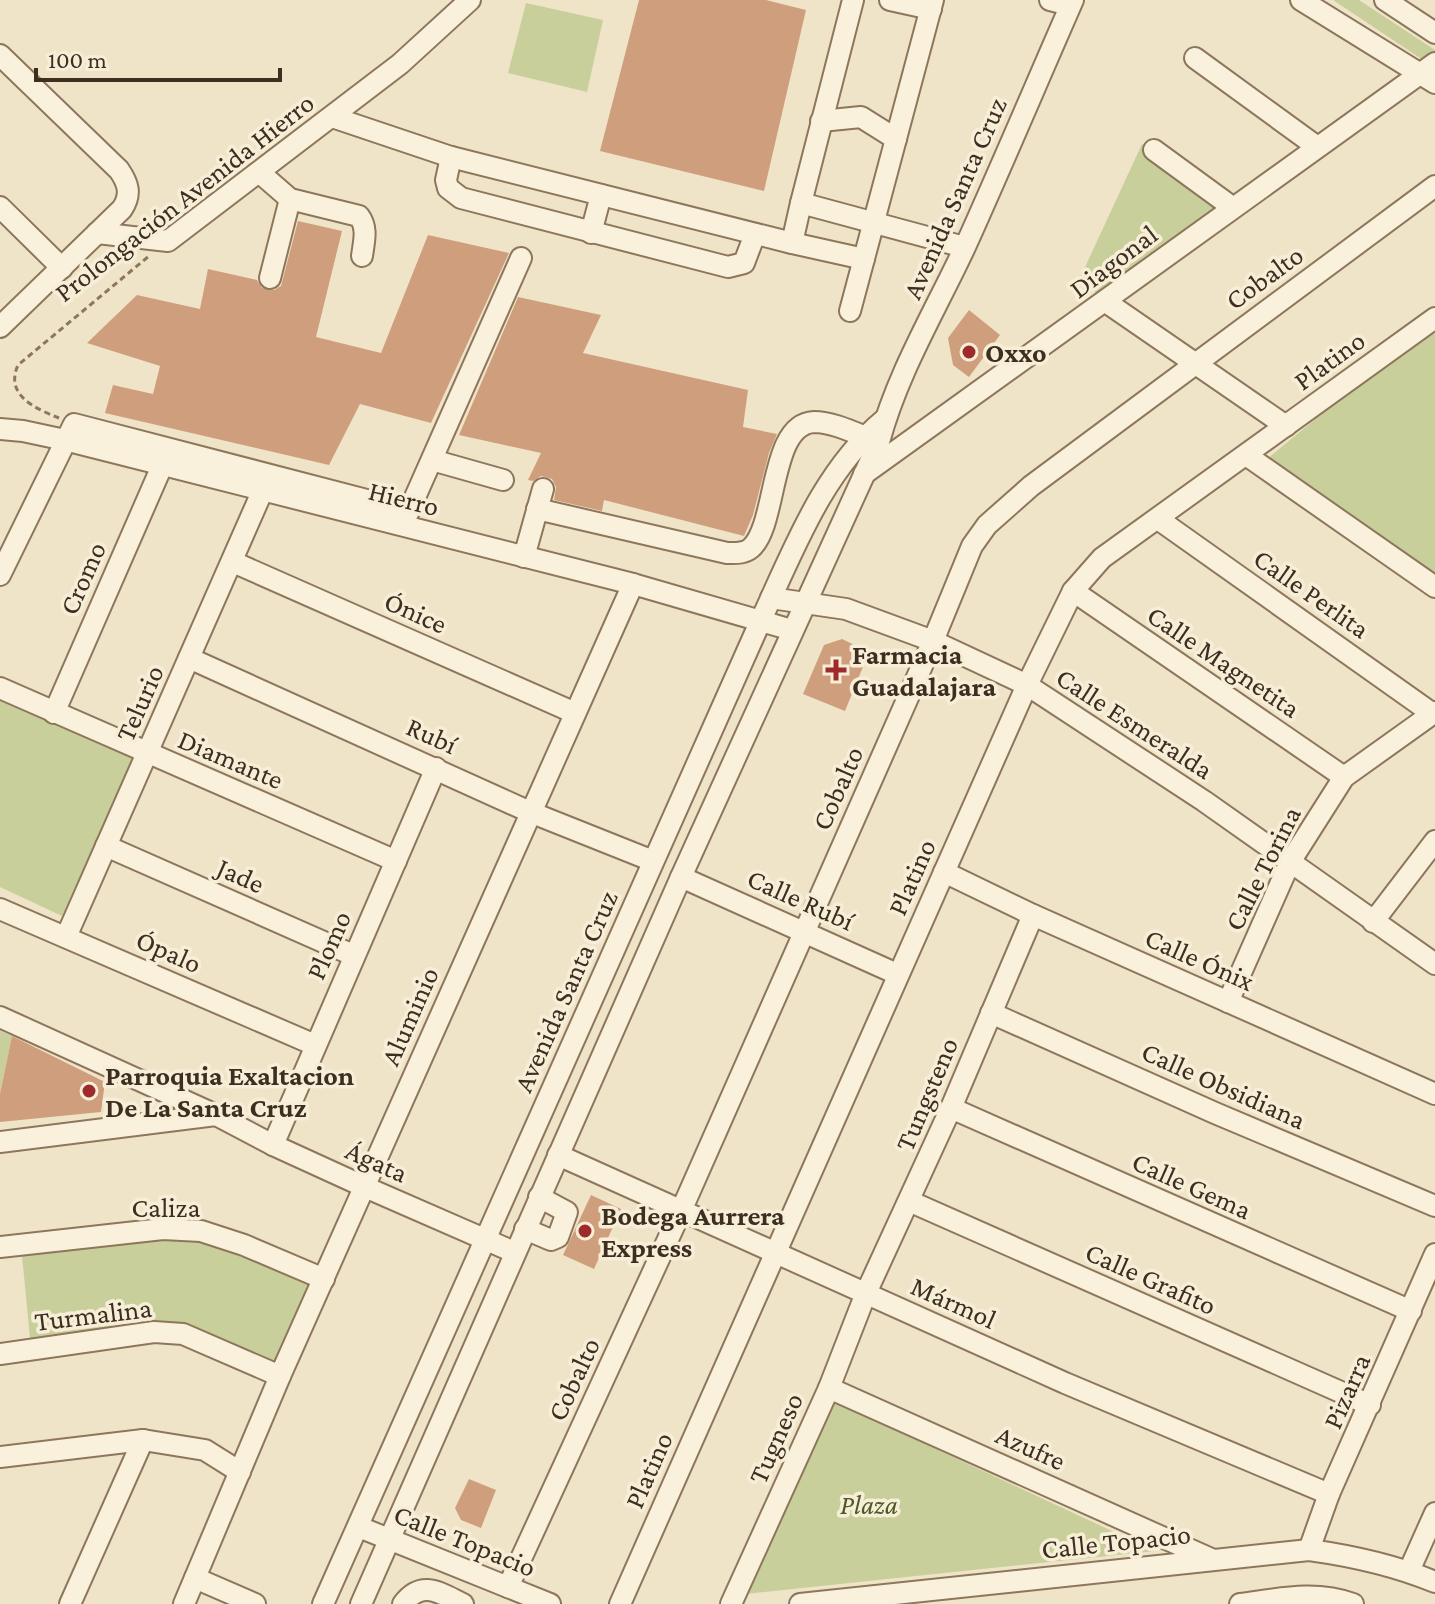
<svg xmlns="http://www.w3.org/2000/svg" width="1435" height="1604" font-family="'Crimson Pro',serif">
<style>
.green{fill:#c9cf9b}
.building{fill:#cf9f7d}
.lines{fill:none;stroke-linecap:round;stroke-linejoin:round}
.minor-casing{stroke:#8d765c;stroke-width:24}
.path{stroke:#8d765c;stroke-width:3;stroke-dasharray:6 4;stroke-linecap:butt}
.minor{stroke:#faf1dc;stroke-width:20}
.poi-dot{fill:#9e2a2b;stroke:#f7eed8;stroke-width:3}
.labels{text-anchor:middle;stroke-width:7;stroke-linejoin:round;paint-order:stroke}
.street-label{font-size:28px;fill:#3d2e20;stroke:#f7eed8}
.poi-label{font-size:28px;font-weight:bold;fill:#3d2e20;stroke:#f7eed8;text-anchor:start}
.park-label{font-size:28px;font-style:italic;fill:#4d5a26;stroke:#f7eed8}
</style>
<rect width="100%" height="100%" fill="#f0e4c8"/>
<g class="green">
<polygon points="1333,0 1359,0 1435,50 1435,68"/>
<polygon points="526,3 603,20 587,92 508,73"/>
<polygon points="1142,144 1232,207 1106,302 1080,278"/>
<polygon points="1427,327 1435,334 1435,575 1267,459"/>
<polygon points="0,697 135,755 62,916 0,887"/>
<polygon points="0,1031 12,1036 0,1094"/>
<polygon points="163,1229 324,1279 280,1376 183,1334 31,1349 21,1245"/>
<polygon points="831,1400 1155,1551 745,1594"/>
</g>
<g class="building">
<polygon points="639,0 766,0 806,10 764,191 600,151"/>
<polygon points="298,221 342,231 316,337 381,353 428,235 509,253 431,423 360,404 329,465 105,413 113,385 153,394 160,366 87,343 137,295 200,309 208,269 257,280 262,288 274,290 281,286"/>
<polygon points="518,297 601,315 583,353 748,390 743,427 777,434 769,453 753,515 744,536 604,500 602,511 554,500 556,487 552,479 541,476 533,481 528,480 541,453 459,435"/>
<polygon points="969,310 1000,335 969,377 953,365 948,338"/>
<polygon points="842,639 869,652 845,711 803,694 824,645"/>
<polygon points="12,1036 105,1082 101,1112 0,1122 0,1094"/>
<polygon points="591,1195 621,1209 594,1269 563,1255"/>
<polygon points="469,1479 496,1490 481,1528 461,1520 455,1508"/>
</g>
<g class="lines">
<defs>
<g id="minor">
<polyline points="890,0 931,9"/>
<polyline points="1050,0 1070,5"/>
<polyline points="1301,0 1435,83"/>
<polyline points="1385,0 1435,33"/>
<path d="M0 55 119 170C128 183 132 194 122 209L0 327"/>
<polyline points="1195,58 1316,146"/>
<polyline points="332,117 451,157 792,243"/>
<polyline points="821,121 861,117 896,139"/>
<polyline points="1154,150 1232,207"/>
<polyline points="451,157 446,180 448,188 461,198 728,267 744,263 755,234"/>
<path d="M259 172 290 199 359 216C368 228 364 241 362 256"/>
<polyline points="801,203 853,0"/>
<polyline points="0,207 62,268"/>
<polyline points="97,233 168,241 400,64 470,0"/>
<polyline points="591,233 601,195"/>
<polyline points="864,259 792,243 801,203 964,247"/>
<polyline points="270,278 290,199"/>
<polyline points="1106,302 1286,426"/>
<polyline points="850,311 933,0"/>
<polyline points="0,429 23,431 65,440 633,584 792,630"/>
<polyline points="1246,455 1435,587"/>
<polyline points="432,460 503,480"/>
<polyline points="864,474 1435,63"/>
<path d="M537 509 727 553C735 553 744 554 751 548 778 524 769 424 814 422 833 422 855 433 873 440"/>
<polyline points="1158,519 1433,714"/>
<polyline points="404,522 521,258"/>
<polyline points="524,557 543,489"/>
<polyline points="233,562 575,713"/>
<polyline points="0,575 74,424 409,511"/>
<polyline points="1073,591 1344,777"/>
<polyline points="771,598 846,609 933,641 1027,685 1204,801 1435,964"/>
<polyline points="189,658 530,812 653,861"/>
<polyline points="0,688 396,861"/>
<polyline points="54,713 162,466"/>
<polyline points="106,846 353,955"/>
<polyline points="944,872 1033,915 1435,1094"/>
<polyline points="681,877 897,974"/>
<polyline points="0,909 315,1045"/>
<polyline points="1373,922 1435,841"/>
<polyline points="66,937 262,492"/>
<polyline points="1228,1002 1290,862 1344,777 1435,712"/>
<polyline points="991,1013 1215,1113 1435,1206"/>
<polyline points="0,1017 216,1115 273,1145 365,1187 514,1252"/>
<polyline points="951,1108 1411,1311"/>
<polyline points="0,1142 216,1115"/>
<polyline points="273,1145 436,768"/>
<polyline points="558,1155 1065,1383 1329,1494"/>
<polyline points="909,1201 1370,1405"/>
<polyline points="525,1229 551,1240 558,1237 567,1212 539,1197"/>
<polyline points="0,1247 163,1229 201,1231 244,1245 324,1279"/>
<polyline points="0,1354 154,1332 183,1334 280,1376"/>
<polyline points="829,1388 1211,1559"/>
<polyline points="0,1457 143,1440 205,1450 240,1472"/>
<polyline points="359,1527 550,1604"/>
<polyline points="1309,1550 1329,1494 1435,1254"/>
<polyline points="1409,1571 1435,1513"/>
<polyline points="195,1578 255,1604"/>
<polyline points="508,1587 681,1211 933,641 972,546 987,525 1031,486 1435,186"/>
<polyline points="70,1604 143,1440"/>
<polyline points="184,1604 280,1376 633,584"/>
<path d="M323 1604 761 620C794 549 823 470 885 419"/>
<path d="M361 1604 681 877 879 442C897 374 935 311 965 247 1002 165 1037 82 1073 0"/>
<path d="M403 1604C422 1579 440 1593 463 1604"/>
<polyline points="620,1604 1027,685 1073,591 1102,558 1435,318"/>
<polyline points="731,1604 829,1388 866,1293 951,1108 1033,915"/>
<path d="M800 1604 1309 1550C1353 1556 1394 1565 1435 1582"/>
<path d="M1240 1604C1278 1599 1315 1590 1353 1604"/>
</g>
</defs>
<use href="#minor" class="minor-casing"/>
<path class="path" d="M59 418C37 409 4 396 18 365L149 256"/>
<use href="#minor" class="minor"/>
</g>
<g class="poi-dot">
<circle cx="969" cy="352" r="8"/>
<path d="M832 658h8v8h8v8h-8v8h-8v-8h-8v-8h8z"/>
<circle cx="89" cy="1091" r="8"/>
<circle cx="585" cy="1231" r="8"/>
</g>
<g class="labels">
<g class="street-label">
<text transform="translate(184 197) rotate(-38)" y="10">Prolongación Avenida Hierro</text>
<text transform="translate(954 198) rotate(-66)" y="10">Avenida Santa Cruz</text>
<text transform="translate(1113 261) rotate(-37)" y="10">Diagonal</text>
<text transform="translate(1264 277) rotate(-36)" y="10">Cobalto</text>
<text transform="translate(1329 360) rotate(-36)" y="10">Platino</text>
<text transform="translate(404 498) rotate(14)" y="10">Hierro</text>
<text transform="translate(82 578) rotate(-66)" y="10">Cromo</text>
<text transform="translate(1312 593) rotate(35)" y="10">Calle Perlita</text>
<text transform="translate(416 612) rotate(24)" y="10">Ónice</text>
<text transform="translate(1224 661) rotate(34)" y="10">Calle Magnetita</text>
<text transform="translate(139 703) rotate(-66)" y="10">Telurio</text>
<text transform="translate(1135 723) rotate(33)" y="10">Calle Esmeralda</text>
<text transform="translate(432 735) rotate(24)" y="10">Rubí</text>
<text transform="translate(231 759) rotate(23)" y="10">Diamante</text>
<text transform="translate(837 788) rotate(-66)" y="10">Cobalto</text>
<text transform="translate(1262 868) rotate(-63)" y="10">Calle Torina</text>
<text transform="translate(241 875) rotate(24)" y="10">Jade</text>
<text transform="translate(911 877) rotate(-66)" y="10">Platino</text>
<text transform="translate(801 899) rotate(24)" y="10">Calle Rubí</text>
<text transform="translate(328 945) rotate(-66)" y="10">Plomo</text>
<text transform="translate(169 951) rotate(24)" y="10">Ópalo</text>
<text transform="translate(1200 959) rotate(24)" y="10">Calle Ónix</text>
<text transform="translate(565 991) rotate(-66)" y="10">Avenida Santa Cruz</text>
<text transform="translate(409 1016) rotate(-66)" y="10">Aluminio</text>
<text transform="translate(1224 1085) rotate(24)" y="10">Calle Obsidiana</text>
<text transform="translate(926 1094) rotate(-67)" y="10">Tungsteno</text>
<text transform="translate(377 1161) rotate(24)" y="10">Ágata</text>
<text transform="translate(1192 1185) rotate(24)" y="10">Calle Gema</text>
<text x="166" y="1217">Caliza</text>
<text transform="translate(1151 1278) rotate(24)" y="10">Calle Grafito</text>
<text transform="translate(954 1302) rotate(24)" y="10">Mármol</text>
<text transform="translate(93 1314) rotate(-7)" y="10">Turmalina</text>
<text transform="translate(573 1379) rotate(-65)" y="10">Cobalto</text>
<text transform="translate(1346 1391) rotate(-66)" y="10">Pizarra</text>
<text transform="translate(775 1438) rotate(-66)" y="10">Tugneso</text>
<text transform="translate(1031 1447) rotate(24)" y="10">Azufre</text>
<text transform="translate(648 1470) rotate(-66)" y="10">Platino</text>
<text transform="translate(465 1540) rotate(22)" y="10">Calle Topacio</text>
<text transform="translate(1116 1541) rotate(-6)" y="10">Calle Topacio</text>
</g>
<g class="poi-label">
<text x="985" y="362">Oxxo</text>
<text x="852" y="664">Farmacia<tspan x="852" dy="32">Guadalajara</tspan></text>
<text x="105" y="1085">Parroquia Exaltacion<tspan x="105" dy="32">De La Santa Cruz</tspan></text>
<text x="601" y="1225">Bodega Aurrera<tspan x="601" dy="32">Express</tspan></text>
</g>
<g class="park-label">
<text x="869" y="1514">Plaza</text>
</g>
</g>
<path d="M36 68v12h244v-12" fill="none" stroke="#3d2e20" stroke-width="4"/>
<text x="48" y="68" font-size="24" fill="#3d2e20" stroke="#f7eed8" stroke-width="6" paint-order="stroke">100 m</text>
</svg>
